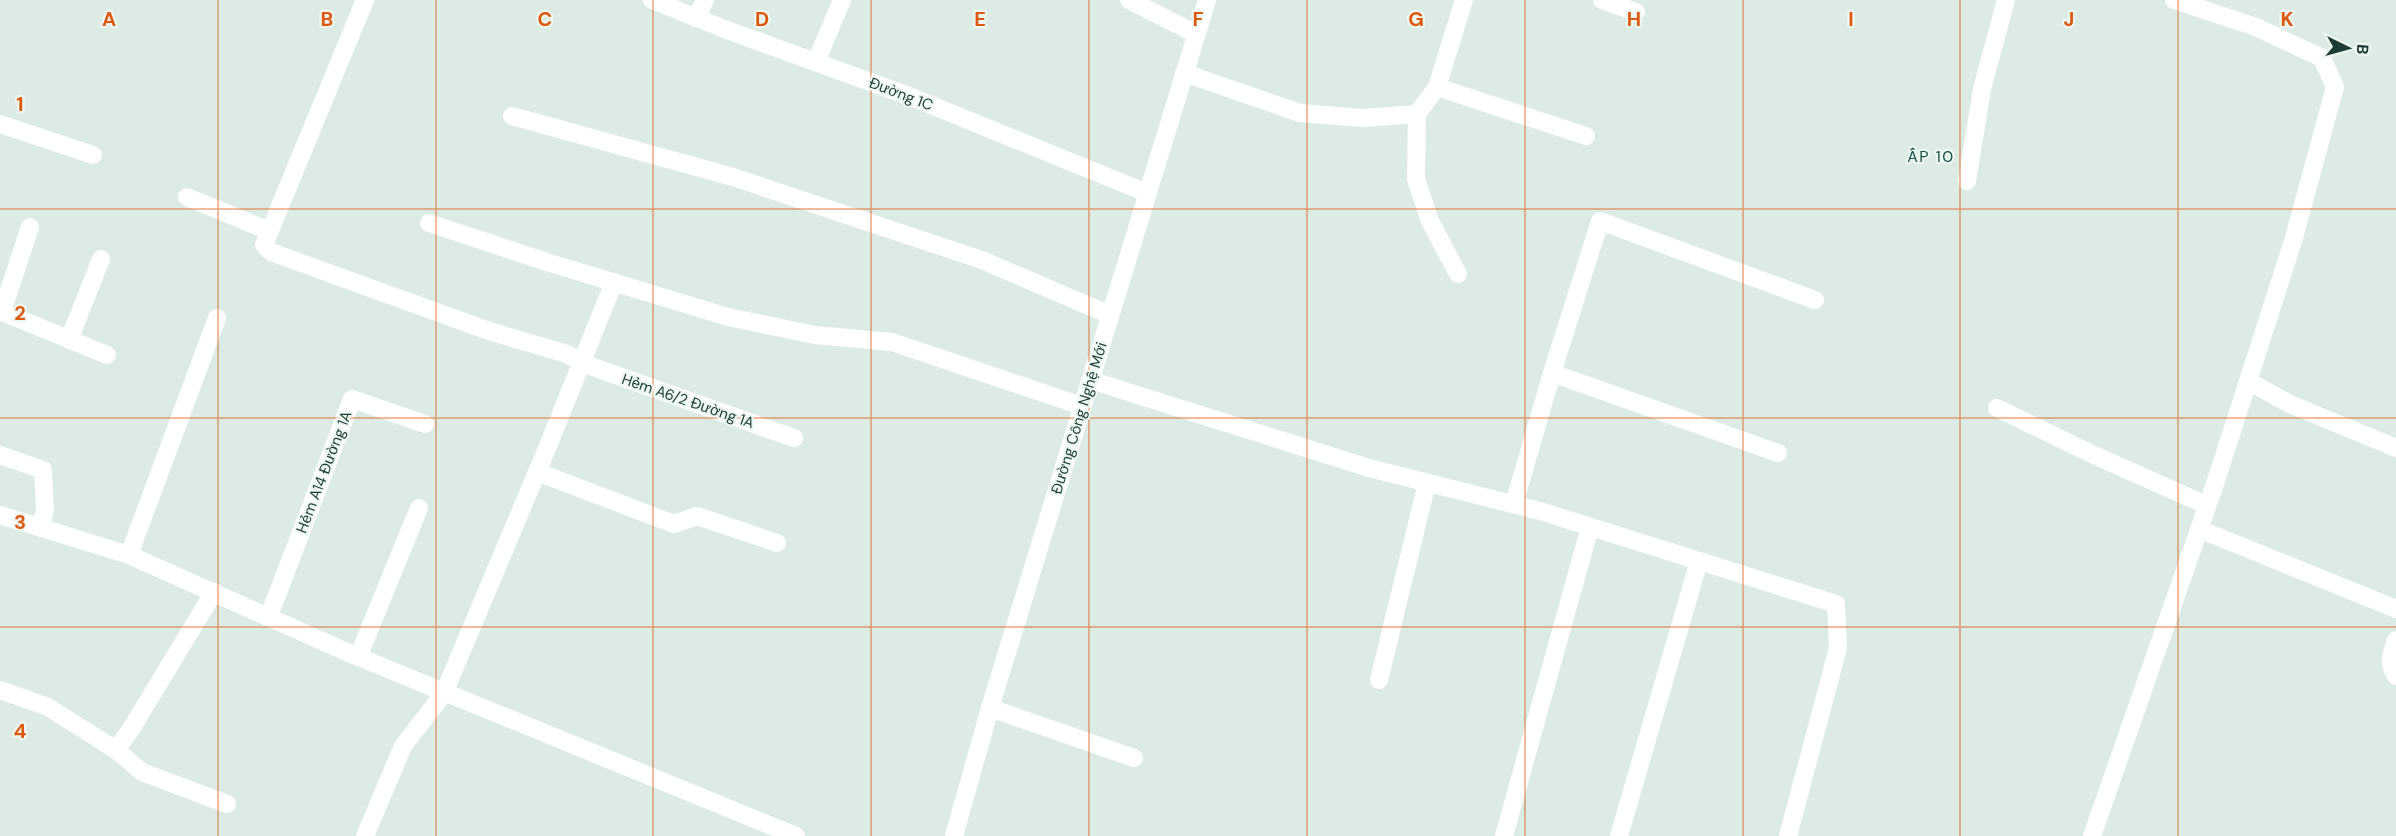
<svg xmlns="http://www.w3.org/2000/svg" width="2396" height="836" font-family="'DM Sans',sans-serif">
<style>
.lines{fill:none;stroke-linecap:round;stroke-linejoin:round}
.minor{stroke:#fff;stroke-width:18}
.grid{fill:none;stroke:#de580e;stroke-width:1.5;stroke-opacity:0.55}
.labels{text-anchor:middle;stroke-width:4.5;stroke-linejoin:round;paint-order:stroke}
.street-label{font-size:15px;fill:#1d3b33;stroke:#edf7f2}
.neighbourhood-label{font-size:16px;letter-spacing:1.5px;fill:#174f41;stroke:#edf7f2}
.grid-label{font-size:20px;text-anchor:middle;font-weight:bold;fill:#de580e;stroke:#edf7f2;stroke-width:4.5;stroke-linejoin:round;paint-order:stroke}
</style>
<rect width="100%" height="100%" fill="#dcebe4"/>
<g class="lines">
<g class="minor">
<polyline points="365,0 264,245 271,252 489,331 567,354 582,363 794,438"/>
<polyline points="652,0 727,30 909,96 1147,193"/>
<polyline points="1129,0 1196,34"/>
<polyline points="1602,0 1636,12"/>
<polyline points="696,18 705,0"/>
<polyline points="816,62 842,0"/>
<polyline points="1184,73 1300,113 1363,118 1417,114 1437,87 1464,0"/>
<polyline points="1437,87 1586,136"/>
<polyline points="1417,114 1416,179 1430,221 1458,274"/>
<polyline points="512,116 733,177 982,260 1110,315"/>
<polyline points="0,124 93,155"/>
<polyline points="1967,181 1982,89 2006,0"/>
<polyline points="187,197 269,231"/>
<polyline points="429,223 550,263 728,317 815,335 892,342 1082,406"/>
<polyline points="0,311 107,355"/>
<polyline points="2,312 30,227"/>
<polyline points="69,340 101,259"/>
<polyline points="1552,373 1778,453"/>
<polyline points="1090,380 1369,468 1540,511 1836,604 1838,648 1788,836"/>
<polyline points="2248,381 2290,404 2396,448"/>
<polyline points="1997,408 2094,455 2206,505"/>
<polyline points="0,455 43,470 45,509 41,528"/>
<polyline points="537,472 674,524 697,516 777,543"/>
<polyline points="1514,504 1552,373 1600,221 1815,300"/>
<polyline points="0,515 129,555 349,653 796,836"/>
<polyline points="2199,529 2396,609"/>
<polyline points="129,555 217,318"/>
<polyline points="269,616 352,399 425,424"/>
<path d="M2396 640C2391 655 2387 662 2396 676"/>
<polyline points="358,657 419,508"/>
<polyline points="1379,680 1427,483"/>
<polyline points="0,690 48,707 116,750 131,729 214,592"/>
<polyline points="990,708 1134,758"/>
<polyline points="116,750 142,772 227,804"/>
<polyline points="365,836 403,746 444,693 548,446 614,282"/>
<polyline points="954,836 990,708 1207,0"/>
<polyline points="1504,836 1590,527"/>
<polyline points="1619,836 1699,561"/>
<polyline points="2092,836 2215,484 2294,238 2335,87 2322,58 2256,27 2174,0"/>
</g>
</g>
<path class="grid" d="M218 0V836M436 0V836M653 0V836M871 0V836M1089 0V836M1307 0V836M1525 0V836M1743 0V836M1960 0V836M2178 0V836M0 209H2396M0 418H2396M0 627H2396"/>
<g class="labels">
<g class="street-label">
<text transform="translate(901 94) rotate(21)" y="5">Đường 1C</text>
<text transform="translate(688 401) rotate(19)" y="5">Hẻm A6/2 Đường 1A</text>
<text transform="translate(1079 418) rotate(-73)" y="5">Đường Công Nghệ Mới</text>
<text transform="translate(324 472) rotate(-69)" y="5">Hẻm A14 Đường 1A</text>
</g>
<g class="neighbourhood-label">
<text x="1931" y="162">ẤP 10</text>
</g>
</g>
<g class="grid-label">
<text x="109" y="26">A</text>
<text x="327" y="26">B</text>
<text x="545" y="26">C</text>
<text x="762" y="26">D</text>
<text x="980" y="26">E</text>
<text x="1198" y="26">F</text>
<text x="1416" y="26">G</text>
<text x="1634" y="26">H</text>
<text x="1851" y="26">I</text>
<text x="2069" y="26">J</text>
<text x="2287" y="26">K</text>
<text x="20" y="111">1</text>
<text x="20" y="320">2</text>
<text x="20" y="529">3</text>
<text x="20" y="738">4</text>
</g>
<g transform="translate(2348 48) rotate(95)" stroke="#edf7f2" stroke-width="4.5" paint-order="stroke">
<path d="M0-4.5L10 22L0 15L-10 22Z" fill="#1d3b33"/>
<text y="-9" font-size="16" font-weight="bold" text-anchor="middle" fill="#1d3b33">B</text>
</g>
</svg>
